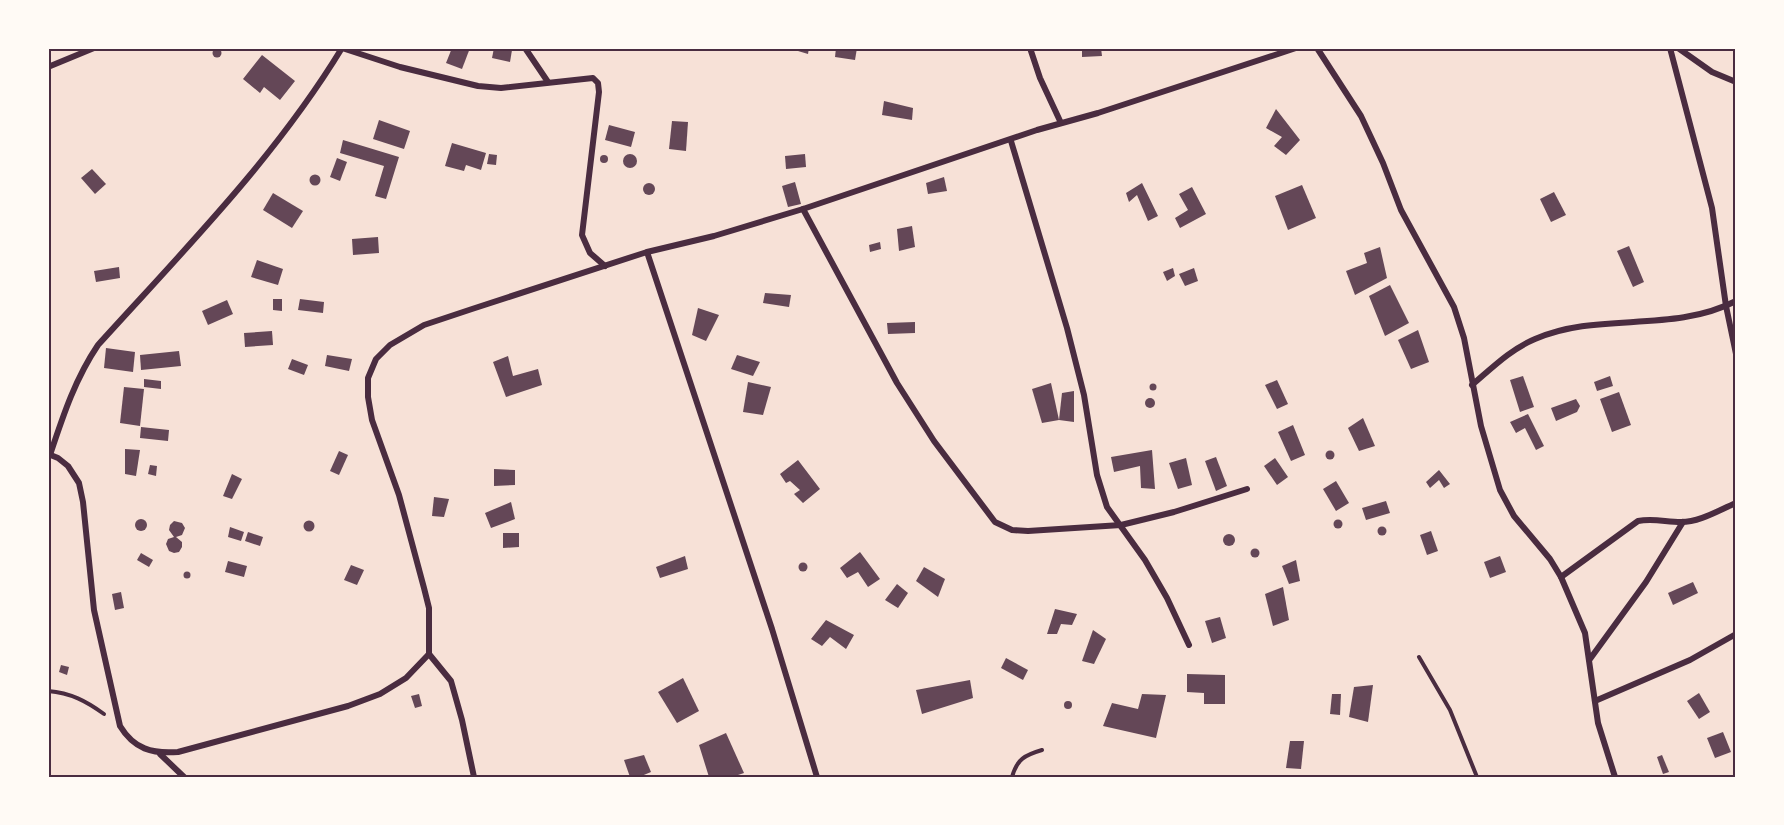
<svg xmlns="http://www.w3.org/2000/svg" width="1784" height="825" font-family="'Alegreya Sans',sans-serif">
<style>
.building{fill:#644757}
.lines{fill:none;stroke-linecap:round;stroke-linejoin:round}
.path{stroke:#4a2c40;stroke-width:4}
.minor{stroke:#4a2c40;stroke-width:6}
.neatline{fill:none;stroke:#4a2c40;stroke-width:2}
</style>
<rect width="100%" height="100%" fill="#f7e1d7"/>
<g class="building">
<polygon points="452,48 470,48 462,69 446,63"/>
<polygon points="494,48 512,50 510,62 492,58"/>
<polygon points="788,48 809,48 808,54"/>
<polygon points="836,48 857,48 855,60 835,57"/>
<polygon points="1082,48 1101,48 1102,56 1082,57"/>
<circle cx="217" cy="53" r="4.5"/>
<polygon points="262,55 295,81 280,100 264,87 260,93 243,79"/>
<polygon points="884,101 913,108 912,120 882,115"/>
<polygon points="1276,109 1300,140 1286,155 1274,146 1282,137 1266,128"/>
<polygon points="379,120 410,131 404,149 373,139"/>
<polygon points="672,121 688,122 686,151 669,149"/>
<polygon points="609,125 635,132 631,147 605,140"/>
<polygon points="343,140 399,157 386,199 375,196 384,166 340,153"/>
<polygon points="452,143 486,153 481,170 466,165 464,171 445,166"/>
<polygon points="489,154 497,155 496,165 487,164"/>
<polygon points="805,154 806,167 786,169 785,156"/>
<circle cx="630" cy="161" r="7"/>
<circle cx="604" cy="159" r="4"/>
<polygon points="337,158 347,162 340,181 330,177"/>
<polygon points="92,169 106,184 95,194 81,178"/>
<circle cx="315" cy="180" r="5.5"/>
<polygon points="944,177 947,191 928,194 926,183"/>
<polygon points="795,182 801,204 788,207 782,186"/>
<polygon points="1142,183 1158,216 1148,221 1137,195 1129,202 1126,193"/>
<circle cx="649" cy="189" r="6"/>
<polygon points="1302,185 1316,218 1288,230 1275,196"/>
<polygon points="1192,187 1206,214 1180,228 1175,218 1188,210 1179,194"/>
<polygon points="1554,192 1566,215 1551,222 1540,199"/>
<polygon points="273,193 303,211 292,228 263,210"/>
<polygon points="912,226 915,247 899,251 897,229"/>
<polygon points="378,237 379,253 353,255 352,239"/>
<polygon points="880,242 881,249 870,252 869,245"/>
<polygon points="1629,246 1644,282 1633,287 1617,251"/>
<polygon points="1380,247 1387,278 1355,295 1346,271 1367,263 1364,253"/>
<polygon points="257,260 283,269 278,285 251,277"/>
<polygon points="119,267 120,278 96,282 94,271"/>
<polygon points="1173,268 1175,276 1167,281 1163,272"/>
<polygon points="1194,268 1198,281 1185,286 1179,274"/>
<polygon points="1390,285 1409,323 1385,336 1369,296"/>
<polygon points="765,293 791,295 789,307 763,303"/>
<polygon points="273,299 282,299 282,311 273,310"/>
<polygon points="300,299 324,302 323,313 298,310"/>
<polygon points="227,300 233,314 208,325 202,311"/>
<polygon points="698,308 719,315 706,341 692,335"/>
<polygon points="915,322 915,333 888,334 887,323"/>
<polygon points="1418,330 1429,362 1411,369 1398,340"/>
<polygon points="272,331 273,345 245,347 244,333"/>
<polygon points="106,348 135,352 133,372 104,368"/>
<polygon points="179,351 181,366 141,370 140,355"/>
<polygon points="327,355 352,359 349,371 325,366"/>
<polygon points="737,355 760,362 753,376 731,369"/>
<polygon points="508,356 513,376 538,369 542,385 506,397 493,362"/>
<polygon points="292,359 308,365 304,375 288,369"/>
<polygon points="1523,376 1534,407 1520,412 1510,380"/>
<polygon points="1610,376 1613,386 1597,391 1594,382"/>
<polygon points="144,379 161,381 161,389 144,387"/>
<polygon points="1277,380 1288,404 1277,409 1265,385"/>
<polygon points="748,382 771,387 763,415 743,412"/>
<polygon points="1051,383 1059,420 1042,423 1032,389"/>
<circle cx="1153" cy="387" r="3.5"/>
<polygon points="124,387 144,389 140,426 120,423"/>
<polygon points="1074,391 1074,422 1059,420 1062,393"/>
<polygon points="1619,392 1631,425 1612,432 1600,399"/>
<circle cx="1150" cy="403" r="5"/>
<polygon points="1576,399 1580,406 1577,412 1556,421 1551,408"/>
<polygon points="1528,414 1544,446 1536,450 1525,428 1516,433 1510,422"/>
<polygon points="1363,418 1375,446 1359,451 1348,428"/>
<polygon points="1293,425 1305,455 1291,461 1278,432"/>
<polygon points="141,427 169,430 168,441 140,438"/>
<polygon points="125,449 140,450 136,476 125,474"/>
<polygon points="1152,450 1155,489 1141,488 1140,466 1114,472 1111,457"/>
<circle cx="1330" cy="455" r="4.5"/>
<polygon points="339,451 348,455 339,475 330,471"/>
<polygon points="1216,457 1227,486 1216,491 1205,461"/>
<polygon points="1186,458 1192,485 1178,489 1169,463"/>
<polygon points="1275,458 1288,477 1277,485 1264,466"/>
<polygon points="798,460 820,489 803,503 794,494 800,490 790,481 786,483 780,474"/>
<polygon points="150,465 157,466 156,476 148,474"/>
<polygon points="494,469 515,470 515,485 494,486"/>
<polygon points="1439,470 1450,484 1444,488 1439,480 1430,488 1426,482"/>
<polygon points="232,474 242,479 232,499 223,496"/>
<polygon points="1336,481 1349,503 1336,511 1323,489"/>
<polygon points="434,497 449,499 444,517 432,516"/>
<polygon points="1386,501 1390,513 1366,520 1362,508"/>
<polygon points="511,502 515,519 491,528 485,513"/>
<circle cx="141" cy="525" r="6"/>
<circle cx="1338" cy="524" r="4.5"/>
<circle cx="309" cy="526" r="5.5"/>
<polygon points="174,521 182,523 185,528 182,535 176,537 182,542 182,547 179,552 174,553 169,551 166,544 168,539 174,537 169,530 170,525"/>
<circle cx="1382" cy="531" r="4.5"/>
<polygon points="230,527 244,532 241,541 228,537"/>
<polygon points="1431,531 1438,551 1427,555 1420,535"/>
<polygon points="248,532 263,537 260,546 245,541"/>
<polygon points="503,533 519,533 519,547 503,548"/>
<circle cx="1229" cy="540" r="6"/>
<circle cx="1255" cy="553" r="4.5"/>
<polygon points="860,552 880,579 868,587 858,572 847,578 840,568"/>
<polygon points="141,553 153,560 149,567 137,560"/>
<polygon points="685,556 688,569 660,578 656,567"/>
<polygon points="1500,556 1506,572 1490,578 1484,562"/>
<polygon points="1296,560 1300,581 1289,584 1282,566"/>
<polygon points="228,561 247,566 244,577 225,572"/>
<circle cx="803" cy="567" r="4.5"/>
<polygon points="351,565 364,570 357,585 344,580"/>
<polygon points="924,567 945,579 938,597 916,581"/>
<circle cx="187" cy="575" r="3.5"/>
<polygon points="1693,582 1698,593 1673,605 1668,593"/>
<polygon points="897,584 908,593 898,608 885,600"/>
<polygon points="1283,587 1289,620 1273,626 1265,594"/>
<polygon points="121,592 124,608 115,610 112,594"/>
<polygon points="1055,609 1077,614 1072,625 1061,624 1057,634 1047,634"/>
<polygon points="1220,617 1226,638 1212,643 1205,621"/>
<polygon points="826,620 854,635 846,649 830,637 822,646 811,639"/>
<polygon points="1093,630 1106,639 1094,664 1082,661"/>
<polygon points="1006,658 1028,670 1023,680 1001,668"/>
<polygon points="61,665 69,667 67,675 59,672"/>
<polygon points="1187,674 1225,675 1225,704 1204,704 1204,693 1187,692"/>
<polygon points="683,678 699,711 677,723 658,692"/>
<polygon points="970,680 973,698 922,714 916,690"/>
<polygon points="1373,685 1368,722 1349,717 1354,687"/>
<polygon points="1699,693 1710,712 1699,719 1687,701"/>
<polygon points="419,694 422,706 415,708 411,696"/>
<polygon points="1142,694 1166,695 1156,738 1103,726 1112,703 1138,709"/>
<polygon points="1332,694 1341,694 1340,715 1330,714"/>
<circle cx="1068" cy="705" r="4"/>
<polygon points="1723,732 1731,752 1715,758 1707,738"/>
<polygon points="726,733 744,773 732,777 709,777 699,745"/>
<polygon points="1290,741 1304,741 1301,769 1286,768"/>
<polygon points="644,755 651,772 639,777 630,777 624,760"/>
<polygon points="1662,755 1669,772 1663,774 1657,757"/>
</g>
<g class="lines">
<g class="path">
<polyline points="1419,657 1450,710 1477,777"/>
<path d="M48 691C71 693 86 701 104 714"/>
<path d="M1012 777C1017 759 1025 755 1042 750"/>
</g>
<g class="minor">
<polyline points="342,48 400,67 478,86 501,88 593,78 598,83 599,92 582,235 590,253 605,266"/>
<polyline points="525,48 548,82"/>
<polyline points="1030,48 1040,78 1061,123"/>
<polyline points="1317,48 1361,116 1383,163 1401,210 1454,307 1464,338 1481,426 1500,490 1514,516 1550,559 1561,577 1585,633 1598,723 1615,777"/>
<polyline points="1670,48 1712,208 1726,306 1736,354"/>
<polyline points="1678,48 1712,72 1736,82"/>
<polyline points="48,67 94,48"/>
<polyline points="1011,141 1067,328 1084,395 1097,475 1107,507 1145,560 1167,598 1189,645"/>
<polyline points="803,209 897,383 934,441 995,522 1012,530 1028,531 1121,525 1174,512 1247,489"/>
<polyline points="647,252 772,629 817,777"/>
<path d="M1472 385C1492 368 1511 349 1535 339 1599 311 1671 334 1736 301"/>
<path d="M48 454 58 458 68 466 79 483 83 502 94 610 120 726C134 749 152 754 178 752L348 706 380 694 406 678 429 654V608L424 588 399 495 372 420 368 397V378L376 359 390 345 424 325 472 309 647 252 714 236 803 209 1037 130 1098 113 1296 48"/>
<path d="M50 455C63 416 75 379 98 345 184 250 275 158 342 48"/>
<path d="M1561 577 1638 521C1653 518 1666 522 1681 522 1700 522 1719 510 1736 503"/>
<polyline points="429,654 451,681 462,720 474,777"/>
<polyline points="1590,659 1646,582 1683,522"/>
<polyline points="1595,701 1690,660 1736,634"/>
<polyline points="160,754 184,777"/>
</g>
</g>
<rect width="1784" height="825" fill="none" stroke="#fffaf5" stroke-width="99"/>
<rect x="50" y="50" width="1684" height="726" class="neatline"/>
</svg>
